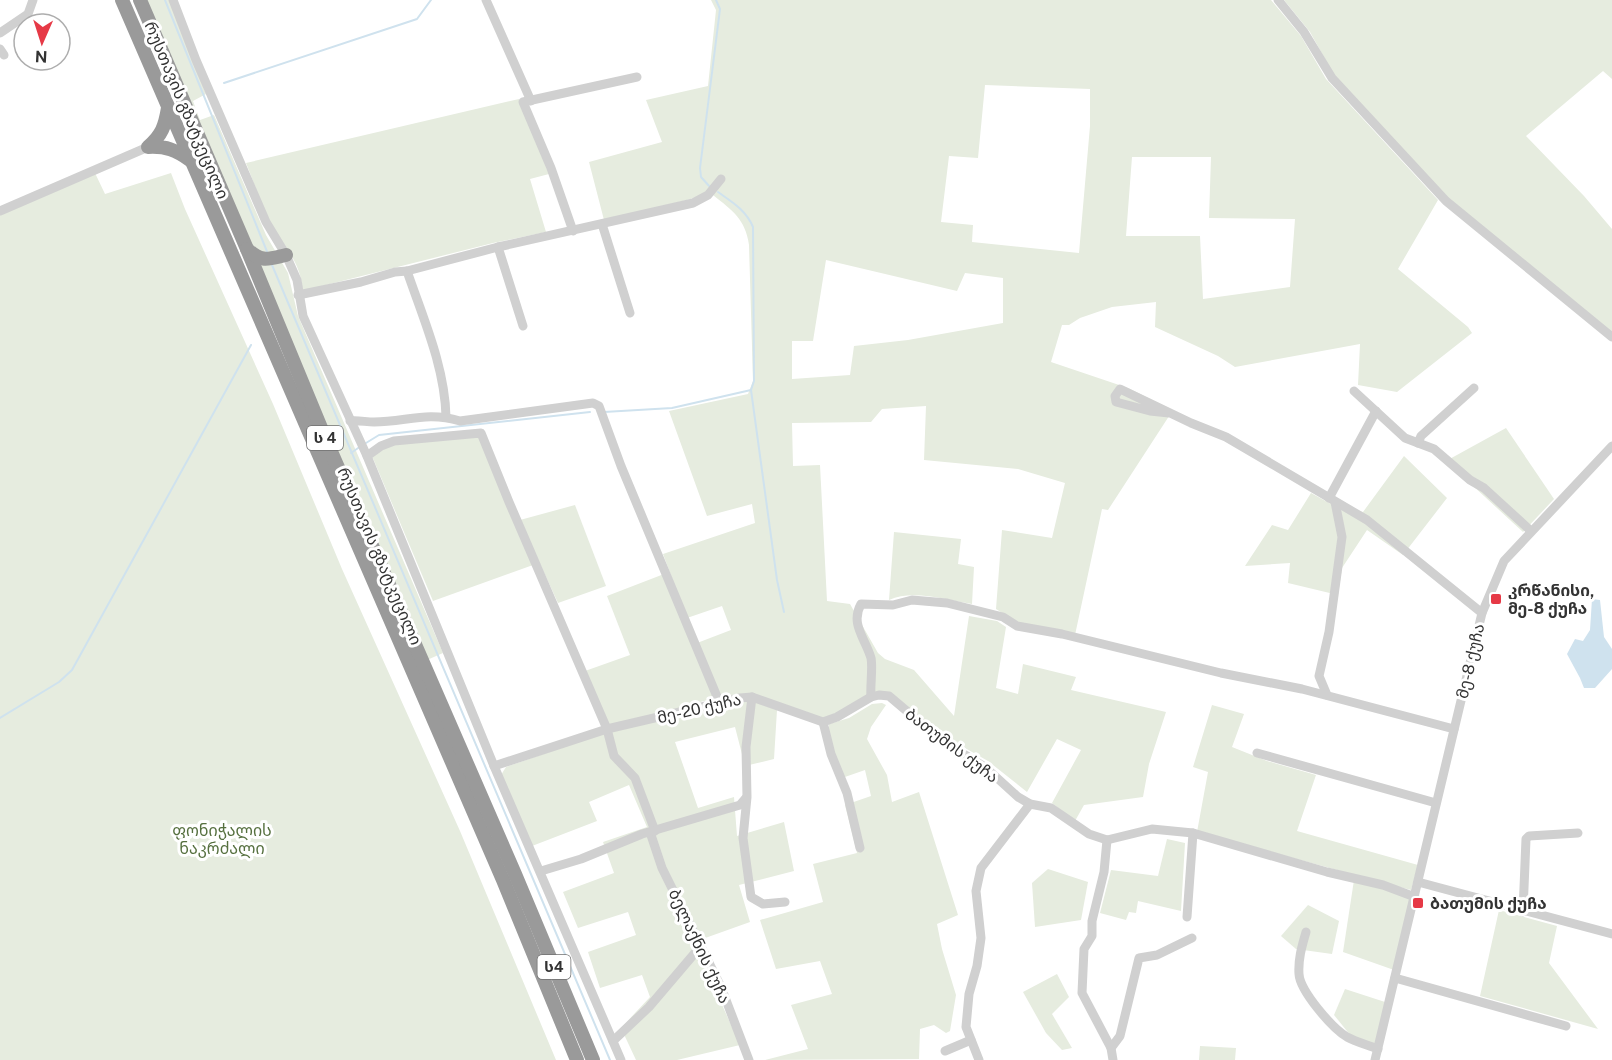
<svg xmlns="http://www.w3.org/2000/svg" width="1612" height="1060" font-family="'Public Sans','Noto Sans Georgian',sans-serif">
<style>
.green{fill:#e6ecdf;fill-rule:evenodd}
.water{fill:#cfe2ee}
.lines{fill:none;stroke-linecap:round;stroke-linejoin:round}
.stream{stroke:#cfe2ee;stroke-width:2}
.minor{stroke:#d0d0d0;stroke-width:9}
.highway{stroke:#9a9a9a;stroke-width:14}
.poi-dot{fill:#e63946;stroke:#fff;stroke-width:2}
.labels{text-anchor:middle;stroke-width:6;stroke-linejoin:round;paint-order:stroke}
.shield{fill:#fff;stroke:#707070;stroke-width:1.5}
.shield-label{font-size:15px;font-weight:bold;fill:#333}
.street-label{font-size:16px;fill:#333;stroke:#fff}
.poi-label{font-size:16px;font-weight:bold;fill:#333;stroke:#fff;text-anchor:start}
.park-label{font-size:16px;fill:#56703f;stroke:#fff}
</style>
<rect width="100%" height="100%" fill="#fff"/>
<g class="green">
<polygon points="146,0 169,0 206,94 193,101 200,120 214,115 266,235 288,273 298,316 443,653 427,660 334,449"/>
<path d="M711 0H1271L1301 36 1326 79 1438 200 1398 269 1468 327 1472 333 1397 392 1358 385 1360 344 1235 367 1218 356 1155 327 1156 302 1112 307 1080 318 1069 325H1062L1051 362 1128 388 1173 410 1108 510 1102 509 1075 635 1020 624 996 609 1002 530 1052 538 1065 483 1018 469 924 460 926 406 882 409 871 422 792 423 793 466 820 465 827 601 850 604 878 653 885 659 914 670 954 716 969 616 997 621 1006 627 996 688 1018 694 1023 664 1076 677 1071 690 1166 712 1149 764 1143 797 1084 805 1075 821 1052 803 1081 750 1057 739 1027 792 988 761 942 735 878 693 840 713 823 719 754 695 721 698 697 643 731 630 722 606 687 618 663 554 755 523 752 504 707 516 669 411 748 394 753 381 749 245C745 219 733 211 713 195H703L687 200 604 220 589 162 662 142 646 100 708 86 716 10ZM985 85 1090 89V126L1079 253 972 242 973 225 941 222 949 156 978 158ZM1132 157H1211L1209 218 1295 219 1290 287 1203 299 1200 236H1126ZM826 260 957 291 965 273 1003 278V323L908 340 854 346 850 375 792 379V341H813Z"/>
<polygon points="1284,0 1612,0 1612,79 1603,71 1526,136 1584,196 1612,229 1612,333 1449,200 1334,75 1310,32"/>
<path d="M519 99 549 174 530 179 546 232 493 243 302 291C303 264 281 243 269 220 260 202 254 182 246 163Z"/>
<polygon points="95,173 105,194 171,173 185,209 273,404 342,569 460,831 556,1060 0,1060 0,213"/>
<polygon points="1506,428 1554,499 1523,532 1446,461"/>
<polygon points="473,434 482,439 533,565 433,601 372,456 391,445"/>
<polygon points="1404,456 1447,498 1403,555 1367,530 1342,568 1338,595 1288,583 1290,563 1245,566 1272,525 1288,530 1311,493 1331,504 1363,512"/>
<polygon points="575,505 606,586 558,603 520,520"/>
<path d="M894 532 961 539 958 564 974 567 972 604C946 600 913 589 889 600Z"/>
<polygon points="664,574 715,698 610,727 585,671 630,655 607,596"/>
<polygon points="752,701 777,710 774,759 745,766 735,727 675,742 698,808 734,797 737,836 784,822 794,871 739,885 750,922 694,942 740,1045 677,1060 636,1060 621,1028 650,997 642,975 600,988 588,952 636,935 628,912 578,928 563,892 614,873 603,842 647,827 629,785 589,802 597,821 532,846 501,775 506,767 612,730 712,706"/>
<polygon points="882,703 886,705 871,727 867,739 887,775 892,802 919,792 958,915 937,924 942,949 956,995 950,1031 946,1033 934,1025 920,1029 919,1059 765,1060 808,1049 791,1005 832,994 820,961 776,969 760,920 823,902 813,864 857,853 845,805 871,796 865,770 842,778 829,733 829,724 849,718 872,704"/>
<polygon points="1212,705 1244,714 1232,747 1267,761 1316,775 1297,831 1418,865 1411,890 1197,832 1208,772 1193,767"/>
<polygon points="1167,839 1185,843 1181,911 1138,901 1136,913 1129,912 1126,920 1100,913 1111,870 1158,876"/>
<polygon points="1048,869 1088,882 1081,920 1035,927 1032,883"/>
<polygon points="1354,880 1411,898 1394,970 1343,952"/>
<polygon points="1308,905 1339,921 1332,954 1296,949 1281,936"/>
<polygon points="1499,910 1557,926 1549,963 1598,1029 1480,996"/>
<polygon points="1057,974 1069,997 1052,1014 1072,1048 1062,1050 1046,1033 1023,992"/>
<polygon points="1345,989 1385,1002 1375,1044 1351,1036 1334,1015"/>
<polygon points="1200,1046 1236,1048 1235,1060 1199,1060"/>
</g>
<polygon class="water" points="1592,599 1600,600 1604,637 1612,649 1612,669 1595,688 1584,688 1580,678 1567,654 1575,639 1583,641 1590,630"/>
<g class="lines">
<g class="stream">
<polyline points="165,0 268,254"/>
<polyline points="224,83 417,19 431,0"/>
<polyline points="710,187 701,177 700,168 720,9 716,0"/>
<path d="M718 192C732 202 746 210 753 227L754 381 751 390"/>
<polyline points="272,265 610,1060"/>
<polyline points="604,412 672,408 751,390 777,580 784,612"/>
<polyline points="366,443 379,435 590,412"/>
<polyline points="351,453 361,446"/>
<polyline points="0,718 59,682 72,670 251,345"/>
</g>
<g class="minor">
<polyline points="173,0 196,60 266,222 286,255 297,280 303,316 367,456 494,766 621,1060"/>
<polyline points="486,0 531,101"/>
<polyline points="1278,0 1304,32 1332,78 1446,201 1612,337"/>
<polyline points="0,33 28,14 33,0"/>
<polyline points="0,49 4,55"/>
<polyline points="0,211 148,147"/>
<polyline points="602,224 630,313"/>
<polyline points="573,231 551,168 523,102 637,77"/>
<polyline points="498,247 523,326"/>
<path d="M407 271C423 318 445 367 446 417"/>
<polyline points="298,295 361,282 395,272 407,271 498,247 693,203 708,195 721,179"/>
<polyline points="1354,391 1405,438 1434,449 1470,480 1484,488 1531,531"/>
<polyline points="1169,413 1150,411 1116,402 1115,396 1120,389 1191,423 1226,437 1367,520 1482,613"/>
<path d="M350 421C358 420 366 422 374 422 406 422 426 411 460 421L593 403 599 406 621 466 718 699 724 702"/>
<polyline points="1418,443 1421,436 1474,388"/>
<polyline points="367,456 381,446 394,441 481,433 509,502 607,729 614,756 635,778 655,831"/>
<polyline points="1329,498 1376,411"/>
<polyline points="1327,695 1319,676 1329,632 1342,537 1335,502"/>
<polyline points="752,697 746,747 747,797 743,838 751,897 763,904 785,902"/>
<path d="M871 697C870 686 873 667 871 658 865 638 850 624 861 604L893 605 912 600 947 603 1003 617 1017 626 1062 634 1221 673 1302 689 1454 729"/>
<polyline points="823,722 831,754 847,793 860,848"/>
<polyline points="1257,753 1436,803"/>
<polyline points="494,766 607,729 740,698 752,697 823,722 837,717 871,697 879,695 889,696 941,740 985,767 1018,797 1030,804 1051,808 1089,834 1107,840 1152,829 1193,833 1327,872 1383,885 1415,897"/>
<polyline points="650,832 662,868 721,987 749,1060"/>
<polyline points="1107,840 1104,872 1092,921 1092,936 1084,949 1082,993 1111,1048 1113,1060"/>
<polyline points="541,871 581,859 642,834 740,805 746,798"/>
<polyline points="1418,882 1612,934"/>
<polyline points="1523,912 1526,839 1529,836 1578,833"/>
<polyline points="1187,917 1193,833"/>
<path d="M1306 932C1302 946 1298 959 1299 974 1300 991 1332 1028 1347 1037 1356 1042 1368 1045 1378 1049"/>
<polyline points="1395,978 1566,1026"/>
<polyline points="613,1041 649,1007 700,947"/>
<polyline points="1111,1048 1120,1036 1139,958 1157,955 1192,938"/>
<polyline points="945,1051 971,1040"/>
<polyline points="979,1060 966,1027 969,994 977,966 981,938 976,891 981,868 1030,804"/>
<polyline points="1375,1060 1482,613 1504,561 1612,446"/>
</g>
<g class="highway">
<polyline points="122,0 503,880 577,1060"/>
<polyline points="140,0 247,249 326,440 515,874 593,1060"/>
<path d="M168 108C165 126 162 135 148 147 166 146 176 150 190 160"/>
<path d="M247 249C262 263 268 259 286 255"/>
</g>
</g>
<g class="poi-dot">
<rect x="1490" y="593" width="12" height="12" rx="3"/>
<rect x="1412" y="897" width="12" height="12" rx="3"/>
</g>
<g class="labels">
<g class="shield">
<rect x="307" y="426" width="36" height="24" rx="4.5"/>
<rect x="537.5" y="955" width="33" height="24" rx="4.5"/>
</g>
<g class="shield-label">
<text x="325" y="443">ს 4</text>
<text x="554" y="972">ს4</text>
</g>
<g class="street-label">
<text transform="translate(187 110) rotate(67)" y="6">რუსთავის გზატკეცილი</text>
<text transform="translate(380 556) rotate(67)" y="6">რუსთავის გზატკეცილი</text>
<text transform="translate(1470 661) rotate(-77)" y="6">მე-8 ქუჩა</text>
<text transform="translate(699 708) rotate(-13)" y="6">მე-20 ქუჩა</text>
<text transform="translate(952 745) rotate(37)" y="6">ბათუმის ქუჩა</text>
<text transform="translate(700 946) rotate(65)" y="6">ბელაქნის ქუჩა</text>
</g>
<g class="poi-label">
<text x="1508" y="596">კრწანისი,<tspan x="1508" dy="18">მე-8 ქუჩა</tspan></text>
<text x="1430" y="909">ბათუმის ქუჩა</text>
</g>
<g class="park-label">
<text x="222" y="836">ფონიჭალის<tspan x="222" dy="18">ნაკრძალი</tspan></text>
</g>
</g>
<g transform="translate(42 42) rotate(183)"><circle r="28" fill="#ffffff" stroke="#adadad" stroke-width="1.5"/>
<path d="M0-4.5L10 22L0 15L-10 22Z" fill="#e63946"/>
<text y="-9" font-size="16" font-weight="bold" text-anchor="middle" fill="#333333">N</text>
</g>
</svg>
